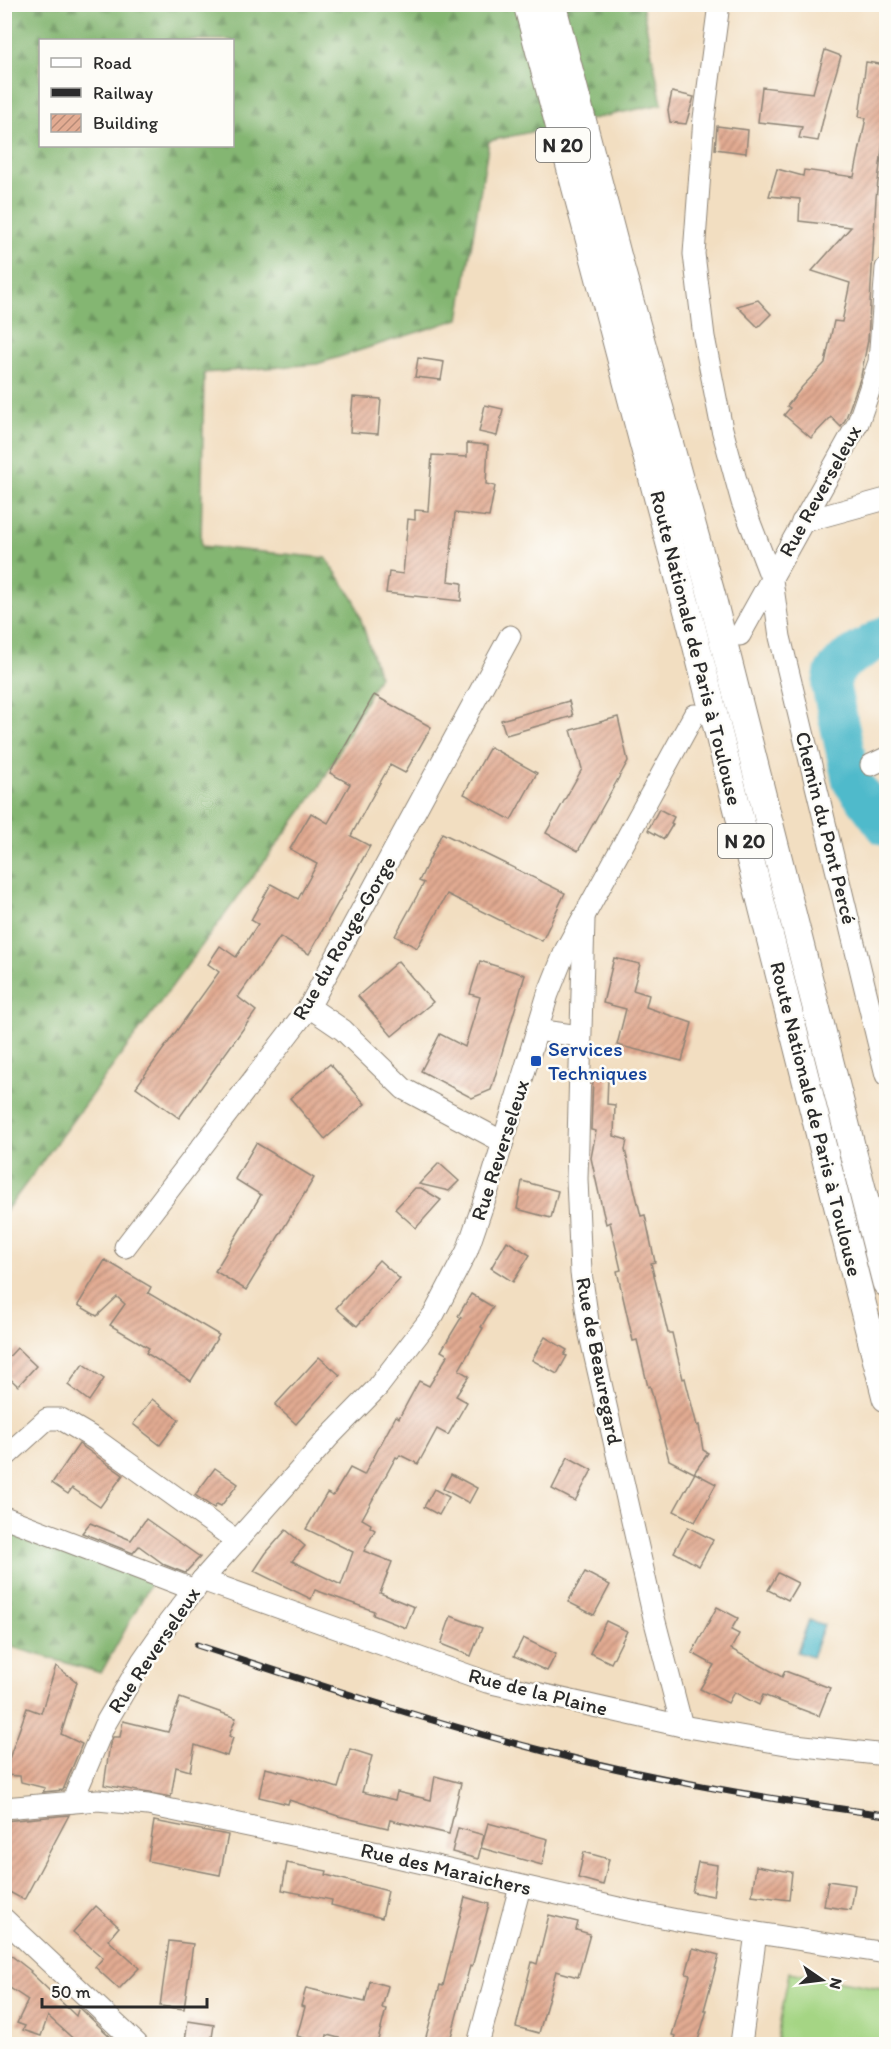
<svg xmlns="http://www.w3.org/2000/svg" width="891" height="2049" font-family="Itim,sans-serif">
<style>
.forest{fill:url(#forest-firs);stroke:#58704e;stroke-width:1.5;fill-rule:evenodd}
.pitch{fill:#a5d584;stroke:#688058;stroke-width:1.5}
.water{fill:#4fbacb;stroke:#3d727b;stroke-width:1.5}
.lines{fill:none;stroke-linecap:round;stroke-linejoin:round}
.river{stroke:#4fbacb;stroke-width:39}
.building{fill:url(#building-hatch)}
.minor-casing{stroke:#8e8476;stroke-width:23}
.major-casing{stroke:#8e8476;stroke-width:29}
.minor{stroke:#fff;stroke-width:21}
.major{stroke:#fff;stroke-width:27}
.rail-casing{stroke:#2b2b2b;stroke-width:7}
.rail{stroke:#fdfcf7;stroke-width:4.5;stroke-dasharray:14;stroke-linecap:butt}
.transit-dot{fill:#1a4fb4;stroke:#fdfcf7;stroke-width:2}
.labels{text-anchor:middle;stroke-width:5;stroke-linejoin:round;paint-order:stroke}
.shield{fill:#fdfcf7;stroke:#6a6a68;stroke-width:1.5}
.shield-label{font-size:20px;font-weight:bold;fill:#2b2b2b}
.street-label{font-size:21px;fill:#2b2b2b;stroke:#fdfcf7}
.transit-label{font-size:21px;fill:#164399;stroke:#fdfcf7;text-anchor:start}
</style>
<defs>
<pattern id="forest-firs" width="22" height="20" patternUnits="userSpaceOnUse" patternTransform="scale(1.5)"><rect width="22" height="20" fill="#84b672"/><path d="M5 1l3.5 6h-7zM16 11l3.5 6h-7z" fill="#6c945e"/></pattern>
<pattern id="building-hatch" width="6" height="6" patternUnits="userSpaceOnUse" patternTransform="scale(1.5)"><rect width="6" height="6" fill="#e2ab92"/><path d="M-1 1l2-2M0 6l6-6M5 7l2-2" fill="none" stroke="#b78b77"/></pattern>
</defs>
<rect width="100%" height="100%" fill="#fdfcf7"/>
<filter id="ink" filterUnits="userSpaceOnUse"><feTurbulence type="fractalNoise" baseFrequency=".0167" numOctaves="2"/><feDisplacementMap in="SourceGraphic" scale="12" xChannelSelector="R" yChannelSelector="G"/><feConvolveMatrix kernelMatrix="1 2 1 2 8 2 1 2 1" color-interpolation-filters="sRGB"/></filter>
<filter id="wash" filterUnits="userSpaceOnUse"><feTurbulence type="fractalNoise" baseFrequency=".008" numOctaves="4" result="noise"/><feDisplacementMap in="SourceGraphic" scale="24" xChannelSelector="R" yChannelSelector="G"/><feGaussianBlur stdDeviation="1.35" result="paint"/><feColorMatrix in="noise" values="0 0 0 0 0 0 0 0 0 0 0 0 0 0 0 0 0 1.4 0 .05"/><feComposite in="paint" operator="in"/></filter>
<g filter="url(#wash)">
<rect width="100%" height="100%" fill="#f2dec1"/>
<g class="forest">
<path d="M5 5H642L662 104 489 141 459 319 317 364 204 373 201 546 326 558 355 601 379 676 320 786 5 1212ZM40 40H232V146H40Z"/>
<polygon points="4,1527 155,1576 101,1673 5,1645"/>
</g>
<polygon class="pitch" points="789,1972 886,1989 886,2044 776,2044"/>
<polygon class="water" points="809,1620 824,1625 812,1657 797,1652"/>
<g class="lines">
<polyline class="river" points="886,635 845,660 834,672 831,687 852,782 886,827"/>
</g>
<g id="blocks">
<g class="building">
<polygon points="825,50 841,56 827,103 818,141 799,138 802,127 758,122 762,87 813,93"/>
<polygon points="866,62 886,65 886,116 876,198 868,340 861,376 846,418 841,427 831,417 811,438 784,415 790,408 787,406 802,387 825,363 834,321 842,322 850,283 812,271 851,227 799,221 800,199 769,196 777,169 803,176 804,170 854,177 866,118 859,117"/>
<polygon points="672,92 694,97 686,124 670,122 668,110"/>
<polygon points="717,126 748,130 746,153 715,149"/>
<polygon points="758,300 771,314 758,327 737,306"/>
<polygon points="418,358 444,362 441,380 415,377"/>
<polygon points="353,397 381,399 378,434 350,432"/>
<polygon points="485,405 503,409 497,436 479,432"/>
<polygon points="467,443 488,445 486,484 495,486 489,517 455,513 448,581 462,583 461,601 386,593 389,572 403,574 408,519 415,520 415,510 428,511 432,455 467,457"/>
<polygon points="374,695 431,727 405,773 390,765 368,804 351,836 370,846 309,954 280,937 238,997 256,1011 179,1118 136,1087 219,972 208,964 220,946 236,957 258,924 251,920 271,884 298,899 317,864 290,849 311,813 328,823 350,784 330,773"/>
<polygon points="569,701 573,716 506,735 501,720"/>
<polygon points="618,717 628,761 578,851 546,833 582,769 571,730"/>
<polygon points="490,747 537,773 511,820 464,794"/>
<polygon points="659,809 674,817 671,823 673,824 664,839 648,830"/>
<polygon points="442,833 565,893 542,941 447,894 417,948 395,936 424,883 419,881"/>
<polygon points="614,958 640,964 633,990 649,995 646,1007 692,1023 682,1061 617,1045 626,1009 603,1003"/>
<polygon points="398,961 433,1002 392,1036 358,996"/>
<polygon points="480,961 525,975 491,1090 472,1098 421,1071 440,1034 465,1047 480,997 470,994"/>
<polygon points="330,1064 365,1104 325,1139 290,1098"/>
<polygon points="593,1076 608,1077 607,1104 615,1105 614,1136 627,1140 625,1150 641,1216 645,1215 650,1239 655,1262 651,1263 668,1333 672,1333 683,1379 685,1378 697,1426 699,1425 703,1450 708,1453 694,1473 669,1460 650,1386 648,1387 637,1340 633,1341 617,1271 621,1270 610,1222 606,1224 603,1212 591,1158 596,1131 591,1130"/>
<polygon points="256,1143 314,1178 246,1290 215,1271 261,1195 235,1179"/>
<polygon points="439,1163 459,1181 449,1191 419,1184"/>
<polygon points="522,1181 558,1191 551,1218 517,1209"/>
<polygon points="415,1188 421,1188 441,1200 416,1228 395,1209"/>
<polygon points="507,1241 530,1255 513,1282 491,1268"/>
<polygon points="105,1260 151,1287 148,1293 219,1335 191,1381 146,1353 149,1348 110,1325 125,1304 117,1297 97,1316 78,1305"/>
<polygon points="379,1260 400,1279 357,1326 336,1308"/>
<polygon points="471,1294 493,1307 481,1327 483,1328 459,1370 469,1376 456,1396 467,1402 448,1435 437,1429 418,1464 400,1455 398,1458 396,1457 362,1519 371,1524 370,1527 375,1530 364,1551 392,1562 380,1593 414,1607 406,1628 373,1615 374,1611 315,1590 311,1599 254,1571 266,1553 286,1530 305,1546 292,1561 341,1585 353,1552 306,1529 327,1493 333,1496 350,1468 364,1475 396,1416 399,1418 419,1381 429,1386 448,1355 441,1351 461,1318 458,1316"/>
<polygon points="545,1337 567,1350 564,1355 567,1356 557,1374 532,1360"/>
<polygon points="17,1348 36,1366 18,1386 4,1373 4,1362"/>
<polygon points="319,1357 340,1375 296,1424 275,1405"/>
<polygon points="83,1364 104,1379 89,1401 68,1385"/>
<polygon points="152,1399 179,1420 160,1445 133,1424"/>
<polygon points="79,1444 123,1475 100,1507 72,1488 68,1494 52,1483"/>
<polygon points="568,1457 592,1470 575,1501 552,1489"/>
<polygon points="215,1468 238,1484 221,1506 217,1504 214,1508 195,1495"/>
<polygon points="695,1473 716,1484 695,1522 674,1511"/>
<polygon points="451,1474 477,1488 469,1503 443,1489"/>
<polygon points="434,1489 449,1497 439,1515 424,1507"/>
<polygon points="146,1519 200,1557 185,1573 165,1565 139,1546 133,1553 82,1533 90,1523 131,1540"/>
<polygon points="688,1527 713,1540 699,1566 674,1552"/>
<polygon points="585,1572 610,1585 594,1615 568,1602"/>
<polygon points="778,1573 798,1583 788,1600 768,1590"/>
<polygon points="717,1607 738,1618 731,1630 739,1634 731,1649 782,1677 785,1671 830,1688 819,1716 763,1695 759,1705 734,1692 728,1703 700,1689 714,1665 692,1653"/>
<polygon points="451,1616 482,1628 471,1656 441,1644"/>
<polygon points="606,1621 627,1631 611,1663 590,1653"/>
<polygon points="523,1638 556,1654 547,1671 514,1656"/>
<polygon points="56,1666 77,1682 61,1734 82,1744 63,1790 43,1792 45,1788 21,1782 20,1776 4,1775 4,1773 27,1708 41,1713"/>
<polygon points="180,1698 236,1718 229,1736 233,1738 227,1756 195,1745 190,1771 176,1767 171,1797 104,1785 110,1744 113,1737 120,1737 123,1721 168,1732"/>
<polygon points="350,1749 372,1756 362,1792 395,1800 397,1792 431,1800 435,1776 461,1783 449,1834 390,1820 388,1828 338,1816 289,1800 288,1804 259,1797 265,1768 304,1777 338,1788"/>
<polygon points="69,1815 24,1900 4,1889 4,1821"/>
<polygon points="154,1821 228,1835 220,1875 148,1861"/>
<polygon points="488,1823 548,1839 542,1865 481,1848"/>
<polygon points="458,1828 484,1835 478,1859 452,1852"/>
<polygon points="584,1852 609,1859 603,1885 578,1878"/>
<polygon points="698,1862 717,1865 713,1896 692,1892"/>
<polygon points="287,1863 327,1871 326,1875 388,1891 382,1918 331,1905 332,1900 282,1890"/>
<polygon points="756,1866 792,1872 789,1900 752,1895"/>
<polygon points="828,1881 855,1885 851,1910 824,1906"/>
<polygon points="465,1897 489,1904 472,1967 470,1966 449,2044 424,2044 440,1985 443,1986"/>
<polygon points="96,1906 119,1927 108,1940 139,1968 119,1989 95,1967 103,1958 73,1932"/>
<polygon points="549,1915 578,1922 576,1930 590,1934 578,1977 556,1971 539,2033 516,2027 532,1962 537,1964"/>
<polygon points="169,1941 193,1944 184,2009 160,2006"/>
<polygon points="693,1948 719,1955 704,2010 707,2010 697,2044 673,2044 676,2036 672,2035 690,1975 686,1974"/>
<polygon points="4,1950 31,1971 30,1972 76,2016 79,2007 118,2044 79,2044 48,2016 41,2036 23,2030 25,2026 17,2023 28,2000 4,1984"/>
<polygon points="370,1981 388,1986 382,2008 386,2009 377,2044 362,2044 327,2035 325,2044 297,2036 305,2007 301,2006 306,1988 365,2002"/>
<polygon points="188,2021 214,2025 211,2044 185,2040"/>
</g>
</g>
</g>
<g filter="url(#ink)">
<use href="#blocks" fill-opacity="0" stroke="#8e8476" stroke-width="1.5"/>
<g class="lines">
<defs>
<g id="minor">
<polyline points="719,4 704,118 694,254 704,337 722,429 742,502 772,580 780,637 886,1075"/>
<polyline points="802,522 886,499"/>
<polyline points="740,635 858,423 879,362 886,268"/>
<polyline points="871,765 886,758"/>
<polyline points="584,919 577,1179 581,1273 590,1335 654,1618 682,1726"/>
<polyline points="309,1007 343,1030 404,1089 503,1142"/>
<polyline points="537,1030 579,1036"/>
<polyline points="125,1247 309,1007 510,636"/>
<polyline points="4,1458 47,1419 61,1419 95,1439 237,1541"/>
<polyline points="4,1517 195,1590"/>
<polyline points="202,1580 487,1682 682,1726 786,1744 886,1755"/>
<polyline points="72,1802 104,1726 142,1661 169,1622 202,1580 328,1438 377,1388 434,1314 467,1251 492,1178 548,994 566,949 694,715"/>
<polyline points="4,1808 98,1800 148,1805 388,1855 627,1910 687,1922 886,1953"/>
<polyline points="4,1919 137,2044"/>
<polyline points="478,2044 520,1887"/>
<polyline points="741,2044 756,1933"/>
</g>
<g id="major">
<polyline points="527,4 689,616 886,1398"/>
<polyline points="552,4 621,269 711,593 886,1283"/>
</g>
</defs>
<use href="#minor" class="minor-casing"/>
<use href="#major" class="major-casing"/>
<use href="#minor" class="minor"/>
<use href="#major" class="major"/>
<defs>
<path id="rail" d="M197 1645C312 1683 427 1721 544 1751 656 1780 771 1800 886 1815"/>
</defs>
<use href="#rail" class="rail-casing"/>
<use href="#rail" class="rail"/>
</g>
</g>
<rect class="transit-dot" x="530" y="1055" width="12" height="12" rx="3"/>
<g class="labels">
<g class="shield">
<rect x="536" y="128" width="54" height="34" rx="4.5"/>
<rect x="718" y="824" width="54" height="34" rx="4.5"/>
</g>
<g class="shield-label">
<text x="563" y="152">N 20</text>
<text x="745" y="848">N 20</text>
</g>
<g class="street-label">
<text transform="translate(820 491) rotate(-61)" y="7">Rue Reverseleux</text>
<text transform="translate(696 648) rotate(76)" y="7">Route Nationale de Paris à Toulouse</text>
<text transform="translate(826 828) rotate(76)" y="7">Chemin du Pont Percé</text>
<text transform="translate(344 938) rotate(-60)" y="7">Rue du Rouge-Gorge</text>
<text transform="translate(816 1119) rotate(76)" y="7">Route Nationale de Paris à Toulouse</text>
<text transform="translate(500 1150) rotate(-72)" y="7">Rue Reverseleux</text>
<text transform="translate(599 1361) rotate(79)" y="7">Rue de Beauregard</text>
<text transform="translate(154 1650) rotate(-56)" y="7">Rue Reverseleux</text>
<text transform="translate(538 1692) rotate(14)" y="7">Rue de la Plaine</text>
<text transform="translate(446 1869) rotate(13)" y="7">Rue des Maraichers</text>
</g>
<g class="transit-label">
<text x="548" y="1056">Services<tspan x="548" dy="24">Techniques</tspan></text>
</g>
</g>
<rect width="891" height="2049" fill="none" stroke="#fdfcf7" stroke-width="24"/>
<rect x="39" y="39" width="195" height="108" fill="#fdfcf7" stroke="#a9a8a5" stroke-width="1.5"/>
<rect x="51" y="58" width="30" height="9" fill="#ffffff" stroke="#a9a8a5" stroke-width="1.5"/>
<text x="93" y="69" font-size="18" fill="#2b2b2b">Road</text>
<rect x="51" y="88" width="30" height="9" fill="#2b2b2b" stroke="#a9a8a5" stroke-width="1.5"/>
<text x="93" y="99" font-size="18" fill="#2b2b2b">Railway</text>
<rect x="51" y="114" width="30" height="18" fill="url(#building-hatch)" stroke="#a9a8a5" stroke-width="1.5"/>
<text x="93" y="129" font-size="18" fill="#2b2b2b">Building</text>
<g transform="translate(822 1980) rotate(104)" stroke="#fdfcf7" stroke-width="4.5" paint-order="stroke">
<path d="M0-4.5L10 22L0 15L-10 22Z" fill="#2b2b2b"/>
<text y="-9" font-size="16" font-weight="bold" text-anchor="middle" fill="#2b2b2b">N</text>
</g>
<path d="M42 1998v9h165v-9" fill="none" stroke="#2b2b2b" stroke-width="3"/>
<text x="51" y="1998" font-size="18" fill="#2b2b2b" stroke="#fdfcf7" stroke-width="4.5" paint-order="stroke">50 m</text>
</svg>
